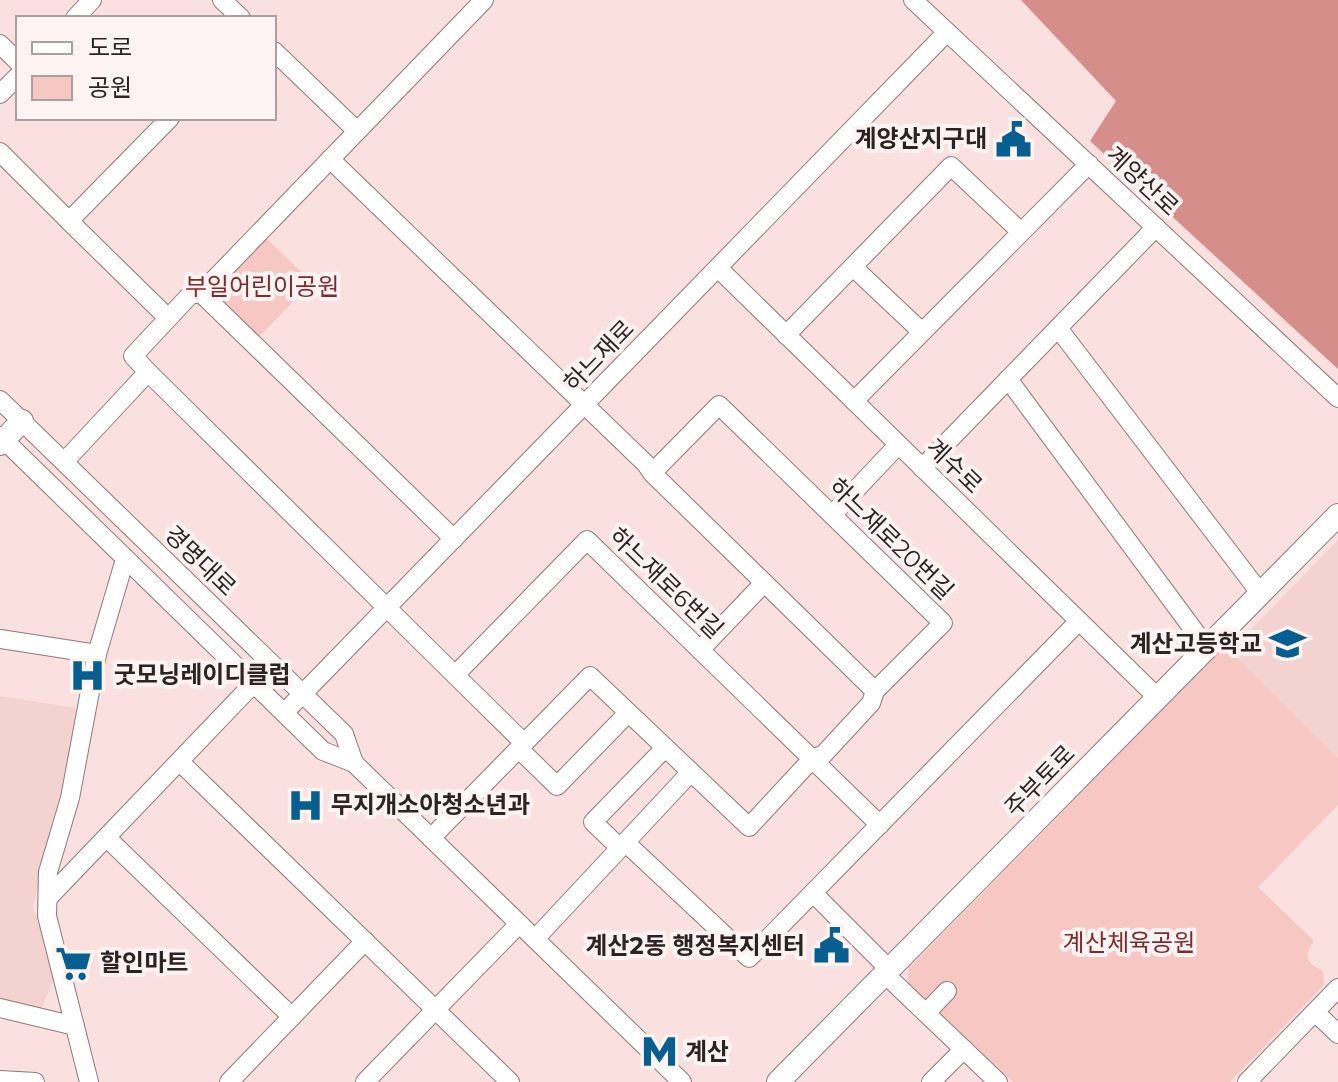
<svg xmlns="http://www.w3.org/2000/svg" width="1338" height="1082" font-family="Montserrat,'Noto Sans KR',sans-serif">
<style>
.built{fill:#f3d2d0}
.green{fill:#f7c7c4}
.forest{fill:#d68e8a}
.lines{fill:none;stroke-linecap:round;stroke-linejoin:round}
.minor-casing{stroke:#8e7877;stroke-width:20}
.major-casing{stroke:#8e7877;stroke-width:24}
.minor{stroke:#fff;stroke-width:18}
.major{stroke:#fff;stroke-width:22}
.labels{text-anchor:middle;stroke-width:8;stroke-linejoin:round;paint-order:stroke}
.poi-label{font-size:24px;font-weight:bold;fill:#2c2322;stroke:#fdf3f2;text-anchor:start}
.street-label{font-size:24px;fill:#2c2322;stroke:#fdf3f2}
.park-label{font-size:24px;fill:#80292b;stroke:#fdf3f2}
</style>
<rect width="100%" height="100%" fill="#fae1e0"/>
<g class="built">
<polygon points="1338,540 1338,758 1230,651"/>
<polygon points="0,696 76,708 63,798 33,907 55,976 41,1010 0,1000"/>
</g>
<g class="green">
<polygon points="265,237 312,282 259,337 212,292"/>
<path d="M1230 651 1338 758V805L1258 887 1314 941C1303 954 1306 965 1323 970L1324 985 1230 1082H1013L908 983 909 968 1219 652Z"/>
</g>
<polygon class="forest" points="1021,0 1338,0 1338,369 1090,141 1116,101"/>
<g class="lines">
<defs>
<g id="minor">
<polyline points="222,0 241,18"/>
<polyline points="913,0 1338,398"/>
<polyline points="75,18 92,0"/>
<polyline points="0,44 18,62"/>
<polyline points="274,51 357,131"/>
<polyline points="0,94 18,76"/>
<polyline points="0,152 69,221 170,118"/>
<polyline points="330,159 646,464 652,473 875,691 943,623 719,405 652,473"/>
<polyline points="69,221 168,318"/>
<polyline points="853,267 922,332"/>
<polyline points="718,268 1158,698"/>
<polyline points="201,293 454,539"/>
<polyline points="1058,328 1261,594"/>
<polyline points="786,335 951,166 1021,232"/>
<polyline points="148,372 455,675 587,540 880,825"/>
<polyline points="1008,379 1207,648"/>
<polyline points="0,400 344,734 354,763"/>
<polyline points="854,401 1089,164"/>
<polyline points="0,436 323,751 354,763 682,1082"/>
<polyline points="65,461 148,372 133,356 190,295 201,293 484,0"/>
<polyline points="922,468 1156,227"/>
<polyline points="832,515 898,445"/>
<polyline points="0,639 97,654"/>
<polyline points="700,650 764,583"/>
<polyline points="455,675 524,743"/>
<polyline points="284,713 947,32"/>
<polyline points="519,749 557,786 628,713"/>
<polyline points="181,763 510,1082"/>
<polyline points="107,838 292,1017"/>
<polyline points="431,838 590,676 749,827 813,758 823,755 871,703 875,691"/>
<polyline points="625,842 749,958 1079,621"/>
<polyline points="620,848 593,822 665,748"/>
<polyline points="813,893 887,967 889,978 998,1082"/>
<polyline points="48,898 254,683"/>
<polyline points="535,939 691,772"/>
<polyline points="0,1008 75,1026"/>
<polyline points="1315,1012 1338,1034"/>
<polyline points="926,1013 947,991"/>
<polyline points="0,1080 35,1082"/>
<polyline points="89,1082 47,916 48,872 70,798 97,654 125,559"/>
<polyline points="229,1082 365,941"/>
<polyline points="365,1082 519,924"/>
<polyline points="931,1082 964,1049"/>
<polyline points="1247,1082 1338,988"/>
</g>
<g id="major">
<polyline points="0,444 22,421"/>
<polyline points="778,1082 1338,515"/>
</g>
</defs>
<use href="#minor" class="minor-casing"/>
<use href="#major" class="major-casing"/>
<use href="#minor" class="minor"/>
<use href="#major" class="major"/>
</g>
<defs>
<symbol id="civic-bare" viewBox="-9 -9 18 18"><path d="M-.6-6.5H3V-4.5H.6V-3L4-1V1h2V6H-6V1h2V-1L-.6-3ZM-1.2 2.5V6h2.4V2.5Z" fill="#065f90" stroke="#fdf3f2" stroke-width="2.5" paint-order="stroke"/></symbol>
<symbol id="school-bare" viewBox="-9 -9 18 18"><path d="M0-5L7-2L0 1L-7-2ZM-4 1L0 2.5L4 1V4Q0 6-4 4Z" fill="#065f90" stroke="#fdf3f2" stroke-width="2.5" paint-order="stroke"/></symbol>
<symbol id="hospital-bare" viewBox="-9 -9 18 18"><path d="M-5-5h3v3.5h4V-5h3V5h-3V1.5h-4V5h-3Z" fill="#065f90" stroke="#fdf3f2" stroke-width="2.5" paint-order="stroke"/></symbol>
<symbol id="supermarket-bare" viewBox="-9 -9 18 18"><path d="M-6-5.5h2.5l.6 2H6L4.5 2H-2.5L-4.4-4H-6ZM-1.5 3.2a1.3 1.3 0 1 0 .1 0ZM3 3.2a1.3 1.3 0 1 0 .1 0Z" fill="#065f90" stroke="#fdf3f2" stroke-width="2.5" paint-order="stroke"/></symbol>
<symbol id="metro-bare" viewBox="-9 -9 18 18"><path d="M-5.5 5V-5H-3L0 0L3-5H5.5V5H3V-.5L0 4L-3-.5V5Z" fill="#065f90" stroke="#fdf3f2" stroke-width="2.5" paint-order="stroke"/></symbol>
</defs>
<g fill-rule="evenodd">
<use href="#civic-bare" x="988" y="114" width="51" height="51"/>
<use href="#school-bare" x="1262" y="618" width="51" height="51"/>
<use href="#hospital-bare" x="62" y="650" width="51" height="51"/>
<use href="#hospital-bare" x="280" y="780" width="51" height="51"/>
<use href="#civic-bare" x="806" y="920" width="51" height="51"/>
<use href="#supermarket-bare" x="48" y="938" width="51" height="51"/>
<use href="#metro-bare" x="634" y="1026" width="51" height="51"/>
</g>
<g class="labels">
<g class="poi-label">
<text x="987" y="147" text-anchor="end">계양산지구대</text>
<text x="1262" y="652" text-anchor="end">계산고등학교</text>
<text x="114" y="683">굿모닝레이디클럽</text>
<text x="331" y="813">무지개소아청소년과</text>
<text x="805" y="954" text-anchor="end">계산2동 행정복지센터</text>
<text x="100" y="971">할인마트</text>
<text x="685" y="1060">계산</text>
</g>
<g class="street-label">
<text transform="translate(1142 181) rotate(43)" y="8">계양산로</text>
<text transform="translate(599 356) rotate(-46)" y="8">하느재로</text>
<text transform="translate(954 466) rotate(44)" y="8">계수로</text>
<text transform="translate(891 539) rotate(44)" y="8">하느재로20번길</text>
<text transform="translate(200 561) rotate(44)" y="8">경명대로</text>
<text transform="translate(666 583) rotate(44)" y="8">하느재로6번길</text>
<text transform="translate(1040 781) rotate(-46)" y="8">주부토로</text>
</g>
<g class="park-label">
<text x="262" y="295">부일어린이공원</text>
<text x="1129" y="951">계산체육공원</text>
</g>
</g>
<rect x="16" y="16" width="260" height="104" fill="#fdf3f2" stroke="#a9a09f" stroke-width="2"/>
<rect x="32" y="42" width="40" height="12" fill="#ffffff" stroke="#a9a09f" stroke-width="2"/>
<text x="88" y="56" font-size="24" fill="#2c2322">도로</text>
<rect x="32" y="76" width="40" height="24" fill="#f7c7c4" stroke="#a9a09f" stroke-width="2"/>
<text x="88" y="96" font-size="24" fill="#2c2322">공원</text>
</svg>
